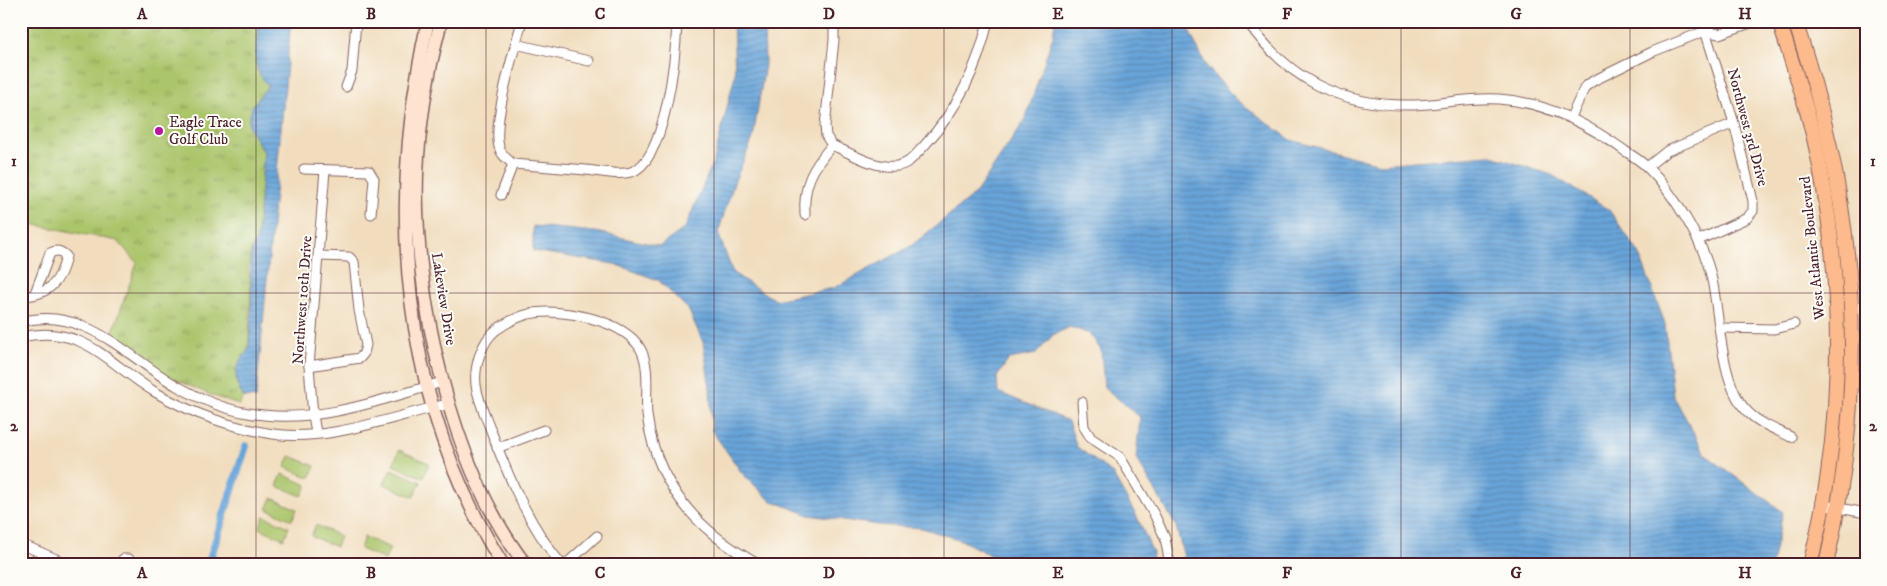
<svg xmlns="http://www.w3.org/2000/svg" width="1887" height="586" font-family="'IM FELL DW Pica',serif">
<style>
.grass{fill:url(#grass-tufts);stroke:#7a724a}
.pitch{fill:#abc56a;stroke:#7a724a}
.water{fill:url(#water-rules);stroke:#596282}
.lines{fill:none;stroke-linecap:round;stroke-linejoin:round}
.canal{stroke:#68a4d9;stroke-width:8}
.street-casing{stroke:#84625e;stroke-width:11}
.secondary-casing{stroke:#84625e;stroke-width:15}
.primary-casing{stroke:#84625e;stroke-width:16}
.street{stroke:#fff;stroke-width:9}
.secondary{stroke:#fee3d1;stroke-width:12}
.primary{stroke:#fcba8d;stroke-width:14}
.grid{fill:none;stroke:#4a1f2b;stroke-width:1;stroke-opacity:0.55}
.poi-dot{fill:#b5179e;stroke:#fdfcf7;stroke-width:2}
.labels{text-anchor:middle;stroke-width:4;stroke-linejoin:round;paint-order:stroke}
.poi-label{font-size:15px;fill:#4a1f2b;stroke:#fdfcf7;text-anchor:start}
.street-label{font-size:15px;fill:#4a1f2b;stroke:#fdfcf7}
.neatline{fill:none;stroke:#4a1f2b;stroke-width:2}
.grid-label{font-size:16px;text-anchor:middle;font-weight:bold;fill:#4a1f2b}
</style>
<defs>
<pattern id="grass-tufts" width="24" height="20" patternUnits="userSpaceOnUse" patternTransform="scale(1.25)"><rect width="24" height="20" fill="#abc56a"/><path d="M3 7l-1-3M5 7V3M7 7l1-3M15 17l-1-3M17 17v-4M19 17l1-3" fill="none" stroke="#8d9f57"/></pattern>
<pattern id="water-rules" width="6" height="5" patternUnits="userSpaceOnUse" patternTransform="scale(1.25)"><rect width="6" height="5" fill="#68a4d9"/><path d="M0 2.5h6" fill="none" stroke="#5885b0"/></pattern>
</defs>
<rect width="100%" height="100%" fill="#fdfcf7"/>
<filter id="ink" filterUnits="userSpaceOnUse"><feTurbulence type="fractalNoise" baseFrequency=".02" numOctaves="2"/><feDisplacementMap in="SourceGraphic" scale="10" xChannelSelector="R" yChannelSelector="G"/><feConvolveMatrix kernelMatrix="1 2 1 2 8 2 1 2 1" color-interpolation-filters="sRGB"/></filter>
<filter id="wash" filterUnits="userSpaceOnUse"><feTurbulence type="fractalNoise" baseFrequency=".0096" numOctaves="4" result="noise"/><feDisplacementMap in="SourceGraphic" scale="20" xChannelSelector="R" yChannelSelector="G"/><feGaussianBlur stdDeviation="1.12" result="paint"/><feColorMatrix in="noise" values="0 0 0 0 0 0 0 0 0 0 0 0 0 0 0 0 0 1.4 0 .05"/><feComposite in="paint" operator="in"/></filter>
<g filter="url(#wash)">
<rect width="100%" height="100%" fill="#f1ddbe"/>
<path class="grass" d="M21 21H252L259 30C257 46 257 74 269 86L253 105 249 119 250 127 264 152 257 239 251 250 248 269 251 282 249 339 248 351 240 360 239 390 244 397 239 405 208 394 155 370 112 334 137 263 118 241 21 222Z"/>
<g class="pitch">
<polygon points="399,450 429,463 423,478 393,465"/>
<polygon points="290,456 315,466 310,478 285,467"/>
<polygon points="391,469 421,482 414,497 384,484"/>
<polygon points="282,474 307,485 302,496 277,486"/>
<polygon points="272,498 297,509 292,520 267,509"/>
<polygon points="264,516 289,527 284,539 259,528"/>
<polygon points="316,525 340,536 336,547 311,536"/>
<polygon points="364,537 390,548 385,560 360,549"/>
</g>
<g class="water">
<path d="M252 21H291L256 398 244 397C236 386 233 374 240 361 242 357 247 354 248 349 252 330 252 302 251 283 251 264 248 257 257 238L264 152 249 127V119L253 105 268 86C250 65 256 55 259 30Z"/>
<polygon points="733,21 764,21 765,65 753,138 734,183 718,233 733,273 775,300 834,288 911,246 975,194 1025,120 1053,36 1055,21 1184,21 1207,67 1237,100 1291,140 1380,164 1489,155 1552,175 1609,210 1639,253 1665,324 1673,395 1706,455 1783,512 1772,565 1186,565 1176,526 1136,458 1140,417 1104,387 1101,350 1090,334 1070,327 1053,335 1036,354 1009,359 997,377 998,392 1068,421 1077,447 1112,473 1137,517 1153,553 1152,565 1010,565 961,540 922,528 878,525 809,515 770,500 742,473 712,431 710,388 703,342 688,309 658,280 614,264 533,251 533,226 596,232 660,246 685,228 714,160 735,75"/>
</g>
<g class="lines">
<polyline class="canal" points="208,565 246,446"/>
</g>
</g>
<g filter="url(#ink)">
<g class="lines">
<defs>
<g id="street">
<path d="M1247 21C1288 80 1342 107 1414 105 1443 104 1470 97 1499 99 1546 102 1588 124 1625 151 1633 156 1641 161 1647 167 1673 192 1705 244 1712 280 1720 316 1720 381 1745 409 1757 423 1775 429 1791 437"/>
<polyline points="1705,31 1719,34 1756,21"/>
<polyline points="516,44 589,61"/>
<polyline points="346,87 352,71 356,21"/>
<polyline points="1571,117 1585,87 1593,81 1652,52 1705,31 1715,21"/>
<path d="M832 145C850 153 876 169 897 166 910 164 915 155 924 146 956 111 978 67 988 21"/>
<path d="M513 164C537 166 561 168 586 170 599 171 618 176 631 172 666 162 676 53 677 21"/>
<path d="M513 164C507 159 501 155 499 147 492 123 515 47 522 21"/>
<polyline points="1647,167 1667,151 1734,123"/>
<polyline points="304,169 369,171 374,179 371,214"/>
<polyline points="501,195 513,164"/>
<path d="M805 215C803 184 812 169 832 145L826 136 825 126 834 40V21"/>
<polyline points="1699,240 1747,218 1753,211 1753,201 1734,123 1702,21"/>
<path d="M21 296C49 296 61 281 66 256 60 250 57 250 50 253L35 293"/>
<path d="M21 322C84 304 128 358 177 386 198 398 224 409 248 413 315 425 379 401 442 382"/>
<polyline points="1721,328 1774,329 1794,324"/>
<path d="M21 337C83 323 108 364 155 392 190 413 233 428 273 434 330 442 393 416 448 404"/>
<polyline points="309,366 360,358 364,353 366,345 359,310 354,262 349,257 319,256"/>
<polyline points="1082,402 1084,427 1091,438 1120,457 1155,516 1165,538 1170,565"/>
<polyline points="316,433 313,415 309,366 325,170"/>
<polyline points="497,448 544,430"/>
<polyline points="1823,505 1866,513"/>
<polyline points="21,544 70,565"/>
<polyline points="118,565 123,559 129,559 134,565"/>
<path d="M562 565C529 526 508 476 490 428 485 415 478 400 476 385 474 367 481 342 496 330 506 323 517 317 529 314 560 307 623 320 640 348 651 367 645 395 647 415 656 486 699 533 760 565"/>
<polyline points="565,565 597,536"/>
</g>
<g id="secondary">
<path d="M428 21C386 207 400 400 503 565"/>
<path d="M441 21C428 71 419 122 417 174 413 294 451 470 526 565"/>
</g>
<g id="primary">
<path d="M1779 21C1794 69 1811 117 1820 167 1845 298 1843 435 1810 565"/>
<path d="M1795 21C1857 205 1870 375 1826 565"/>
</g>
</defs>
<use href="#street" class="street-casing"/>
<use href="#secondary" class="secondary-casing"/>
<use href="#primary" class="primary-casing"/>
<use href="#street" class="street"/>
<use href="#secondary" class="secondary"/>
<use href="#primary" class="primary"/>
</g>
</g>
<path class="grid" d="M256 21V565M486 21V565M714 21V565M944 21V565M1172 21V565M1401 21V565M1630 21V565M21 293H1866"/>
<circle class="poi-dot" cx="159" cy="131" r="5"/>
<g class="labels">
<g class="poi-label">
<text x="169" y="127">Eagle Trace<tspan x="169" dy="17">Golf Club</tspan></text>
</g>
<g class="street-label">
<text transform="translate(1748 127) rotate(75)" y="5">Northwest 3rd Drive</text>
<text transform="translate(1812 248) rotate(-96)" y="5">West Atlantic Boulevard</text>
<text transform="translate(444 299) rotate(81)" y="5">Lakeview Drive</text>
<text transform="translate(302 300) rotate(-86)" y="5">Northwest 10th Drive</text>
</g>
</g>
<rect width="1887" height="586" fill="none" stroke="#fdfcf7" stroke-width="55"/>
<rect x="28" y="28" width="1832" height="530" class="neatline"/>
<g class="grid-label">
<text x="142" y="19">A</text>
<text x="371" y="19">B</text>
<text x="600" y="19">C</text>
<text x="829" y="19">D</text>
<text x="1058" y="19">E</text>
<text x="1287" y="19">F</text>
<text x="1516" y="19">G</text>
<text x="1745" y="19">H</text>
<text x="14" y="166">1</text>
<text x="1873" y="166">1</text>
<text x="14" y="431">2</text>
<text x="1873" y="431">2</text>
<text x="142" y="578">A</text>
<text x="371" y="578">B</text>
<text x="600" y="578">C</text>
<text x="829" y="578">D</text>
<text x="1058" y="578">E</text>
<text x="1287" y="578">F</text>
<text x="1516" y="578">G</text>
<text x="1745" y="578">H</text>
</g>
</svg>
